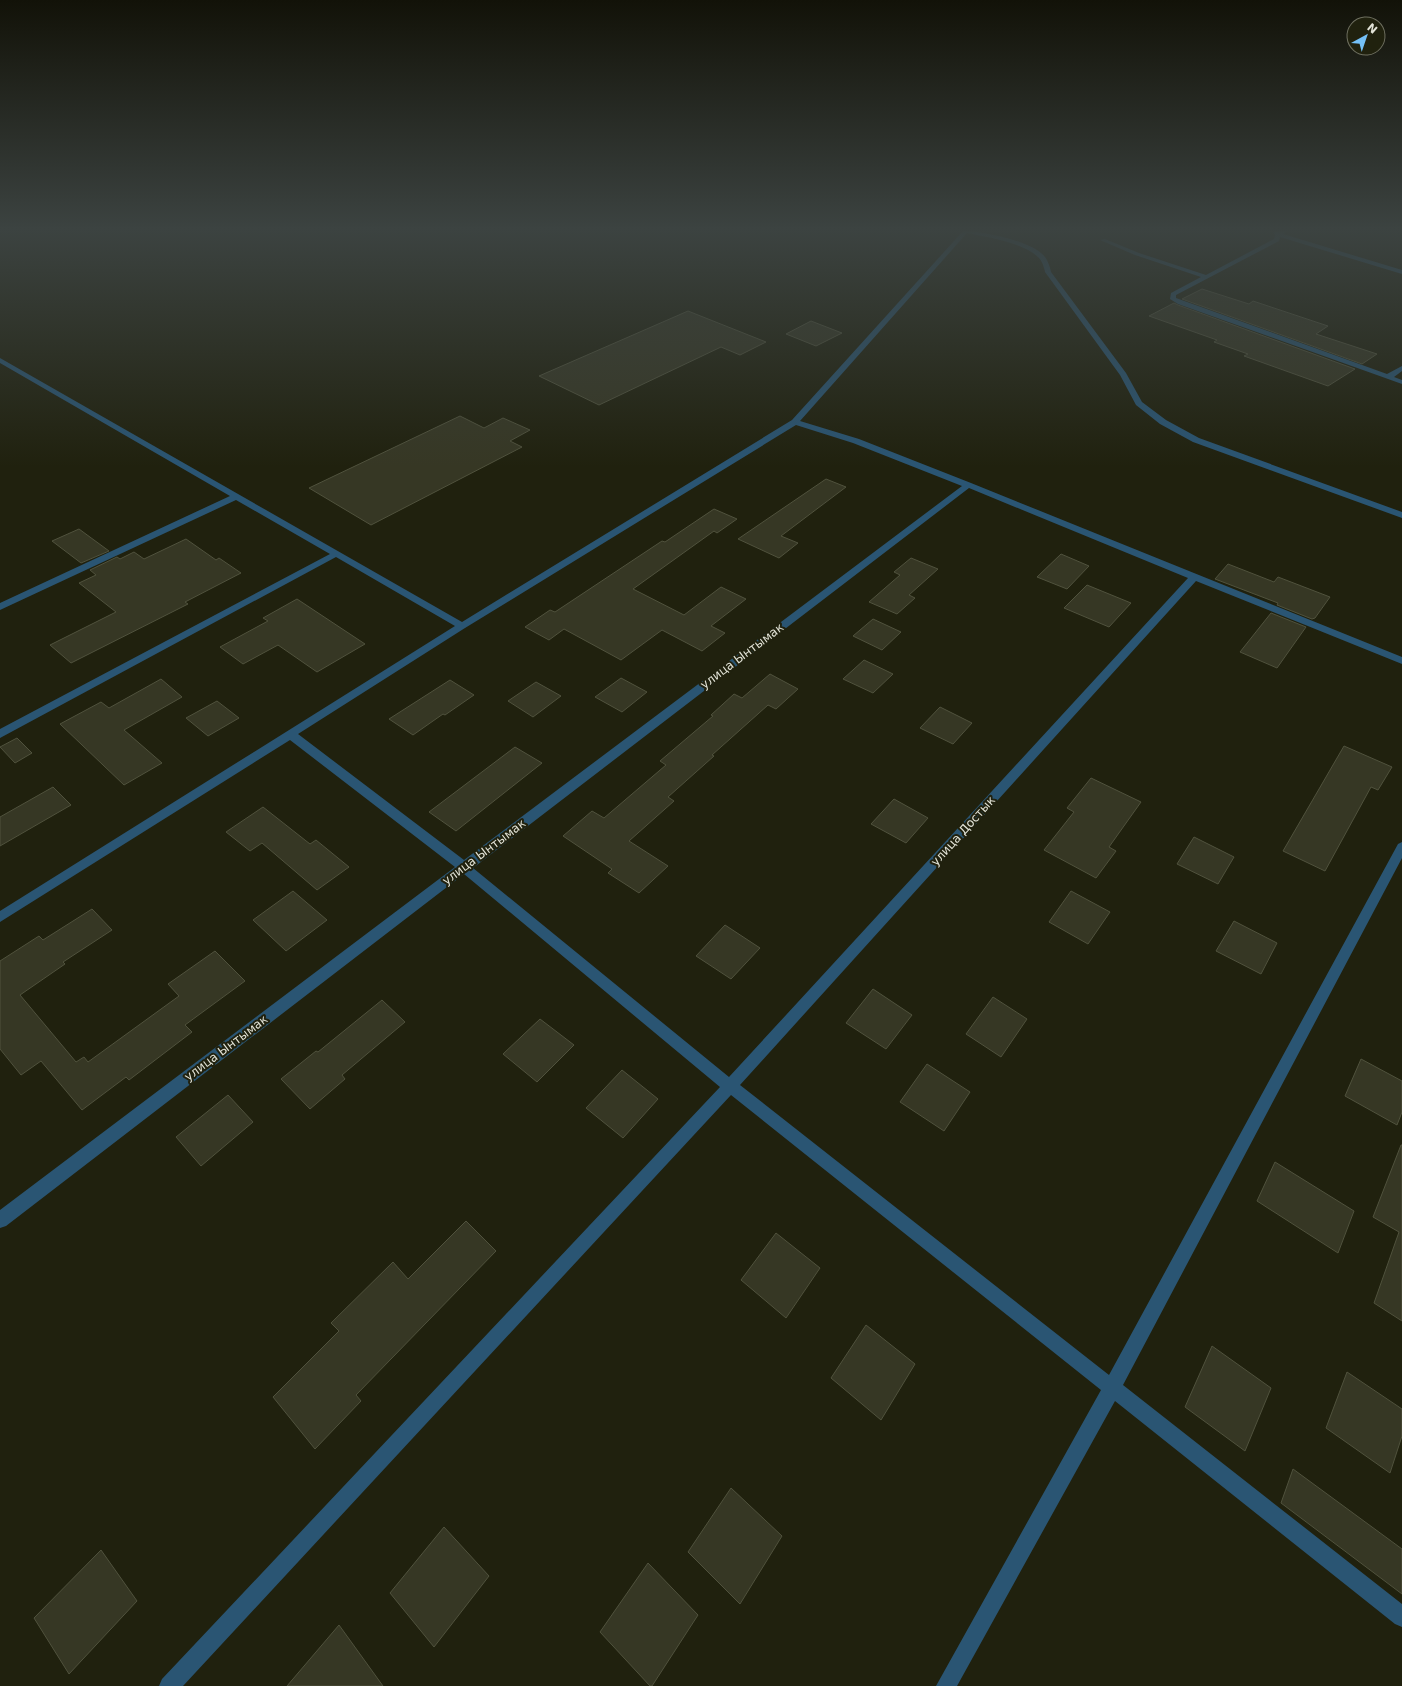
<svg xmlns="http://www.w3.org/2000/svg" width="1402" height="1686" font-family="'DejaVu Sans',sans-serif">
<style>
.building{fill:#363724;stroke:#50523d}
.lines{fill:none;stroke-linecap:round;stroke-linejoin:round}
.minor{fill:#2a5573;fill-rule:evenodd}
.labels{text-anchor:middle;stroke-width:4;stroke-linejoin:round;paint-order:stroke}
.street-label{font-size:12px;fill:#e3e4d8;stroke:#20210e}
</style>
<rect width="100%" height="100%" fill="#20210e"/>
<g class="building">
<polygon points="1202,289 1249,304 1253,301 1328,326 1316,334 1377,354 1362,364 1182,299"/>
<polygon points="1174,303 1178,305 1355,369 1328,386 1244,356 1248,354 1214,342 1217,340 1149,316"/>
<polygon points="688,311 766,342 740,355 721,347 599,405 539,376"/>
<polygon points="811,321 842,333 816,346 786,334"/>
<polygon points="460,416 484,428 503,418 530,430 510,441 522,447 371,525 309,488"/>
<polygon points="826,479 846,487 781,536 798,543 779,558 738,539"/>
<polygon points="714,509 737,519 717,533 714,531 633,589 684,615 721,587 746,599 711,626 725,633 702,651 662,630 621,660 564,629 549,640 525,627 550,610 555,612 662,541 665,542"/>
<polygon points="79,529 109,551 81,563 52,541"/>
<polygon points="186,539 216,560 219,558 241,573 185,602 188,604 71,663 50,645 116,612 79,583 96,575 90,570 117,557 120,559 134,552 144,559"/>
<polygon points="1061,554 1089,566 1067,589 1037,577"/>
<polygon points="911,558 938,569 909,595 915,598 897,614 869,602 900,575 894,572"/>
<polygon points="1228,564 1274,582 1278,577 1330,597 1315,618 1312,619 1277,605 1278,603 1215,579"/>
<polygon points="1087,585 1131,603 1109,627 1064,608"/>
<polygon points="297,599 365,644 317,672 278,645 243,664 220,647 268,621 263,618"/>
<polygon points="1271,613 1306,627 1277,668 1240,652"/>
<polygon points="873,619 901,632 882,650 853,636"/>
<polygon points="864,660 893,674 873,693 843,679"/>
<polygon points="770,674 798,689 776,709 768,705 712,755 714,756 668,797 674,801 629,841 668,866 639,893 608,873 612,869 563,836 592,811 604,818 666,765 660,761 713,716 711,715 734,694 742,698"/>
<polygon points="621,678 647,692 622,712 595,697"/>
<polygon points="161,679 182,697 124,730 162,763 124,785 60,724 101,702 109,708"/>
<polygon points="450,680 474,695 445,715 443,714 413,735 389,719"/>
<polygon points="536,682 561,696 533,717 508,701"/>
<polygon points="217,701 239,718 208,736 186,718"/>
<polygon points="940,707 972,723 953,744 920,728"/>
<polygon points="17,738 32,753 15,763 0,747"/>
<polygon points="1344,746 1392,767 1378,790 1371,787 1325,871 1283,851"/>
<polygon points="515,747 542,763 456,831 429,812"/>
<polygon points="1091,778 1141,802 1109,847 1116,851 1096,878 1044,850 1074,812 1067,808"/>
<polygon points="53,787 71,805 0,846 0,817"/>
<polygon points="894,799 928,818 906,843 871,824"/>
<polygon points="263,807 310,844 316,840 349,867 317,890 262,843 250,851 226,832"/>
<polygon points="1194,837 1234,857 1218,884 1177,864"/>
<polygon points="293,891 327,920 286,951 253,920"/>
<polygon points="1071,891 1110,912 1088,944 1049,922"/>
<polygon points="92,909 112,930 63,962 65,964 20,995 76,1062 84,1057 88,1062 179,996 168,984 215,951 245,981 185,1025 192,1032 129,1080 126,1077 82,1110 41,1061 21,1075 0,1049 0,961 39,936 43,940"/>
<polygon points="1234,921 1277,943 1261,974 1216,951"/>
<polygon points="725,925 760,948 731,979 696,956"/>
<polygon points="873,989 912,1015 886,1049 846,1023"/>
<polygon points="993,997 1027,1019 1001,1057 966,1034"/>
<polygon points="382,1000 405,1022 342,1075 345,1079 310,1109 281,1079 316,1051 318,1052"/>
<polygon points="540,1019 574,1045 537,1082 503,1054"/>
<polygon points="1361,1059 1402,1081 1402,1112 1397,1125 1345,1096"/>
<polygon points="927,1064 970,1092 944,1131 900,1102"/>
<polygon points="622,1070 658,1099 623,1138 586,1108"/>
<polygon points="228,1095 253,1122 201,1166 176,1137"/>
<polygon points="1401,1145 1402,1145 1402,1321 1374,1303 1399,1232 1373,1217"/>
<polygon points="1275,1162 1354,1211 1338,1253 1257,1201"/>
<polygon points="466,1221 496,1251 356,1395 361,1401 315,1449 273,1397 339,1331 331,1323 393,1262 408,1279"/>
<polygon points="776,1233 820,1268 786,1318 741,1280"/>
<polygon points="866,1325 915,1364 881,1420 831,1378"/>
<polygon points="1212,1346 1271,1388 1245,1451 1185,1407"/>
<polygon points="1347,1372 1402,1409 1402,1436 1390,1473 1326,1428"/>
<polygon points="1293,1469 1402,1549 1402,1594 1281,1503"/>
<polygon points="731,1488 782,1536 740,1604 688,1552"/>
<polygon points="444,1527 489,1576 434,1647 390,1593"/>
<polygon points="101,1550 137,1601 69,1674 34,1618"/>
<polygon points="648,1563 698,1615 652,1686 650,1686 600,1632"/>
<polygon points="339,1625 383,1686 287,1686"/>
</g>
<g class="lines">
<g class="minor">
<path d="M963 231C982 231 1033 241 1045 257 1048 261 1050 267 1051 272L1126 373 1142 402 1166 420 1199 438 1402 512V518L1193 442 1160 424 1136 405 1120 375 1045 272C1044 267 1042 261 1039 258 1025 243 987 237 967 233L800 421 859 439 971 483 1402 657V664L1196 581 740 1085 1109 1375 1398 844 1402 842V858L1123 1385 1402 1604V1627L1395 1624 1115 1401 957 1686H936L1101 1390 731 1095 183 1686H159L162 1679 720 1087 464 874 6 1226 0 1228V1210L455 867 290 740 0 922V911L455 626 336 557 0 738V729L330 554 236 500 0 610V603L230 496 0 363V358L462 622 792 420ZM796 425 853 443 962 486 464 860 298 734 465 628ZM969 488 1188 578 729 1077 473 868Z"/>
<polygon points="1287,231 1283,234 1402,270 1402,274 1280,237 1279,241 1176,295 1176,298 1387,374 1402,366 1402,371 1394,377 1402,380 1402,384 1178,304 1170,299 1171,293 1201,277 1135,255 1100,240 1105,239 1139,253 1206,275 1274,239 1275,235 1273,232"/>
</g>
</g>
<linearGradient id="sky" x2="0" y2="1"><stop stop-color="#121208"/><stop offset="0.49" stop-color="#3c4341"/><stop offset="1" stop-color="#3c4341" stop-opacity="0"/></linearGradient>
<rect width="1402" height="467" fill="url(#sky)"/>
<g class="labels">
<g class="street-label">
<text transform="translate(742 656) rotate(-37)" y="4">улица Ынтымак</text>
<text transform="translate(963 831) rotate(-48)" y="4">улица Достык</text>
<text transform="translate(484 852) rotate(-37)" y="4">улица Ынтымак</text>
<text transform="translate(226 1048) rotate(-37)" y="4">улица Ынтымак</text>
</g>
</g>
<g transform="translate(1366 36) rotate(40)"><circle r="19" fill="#20210e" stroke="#6e6f5f"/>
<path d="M0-3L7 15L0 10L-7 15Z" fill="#74c0f6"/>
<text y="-6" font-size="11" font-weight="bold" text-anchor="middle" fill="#e3e4d8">N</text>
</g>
</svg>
